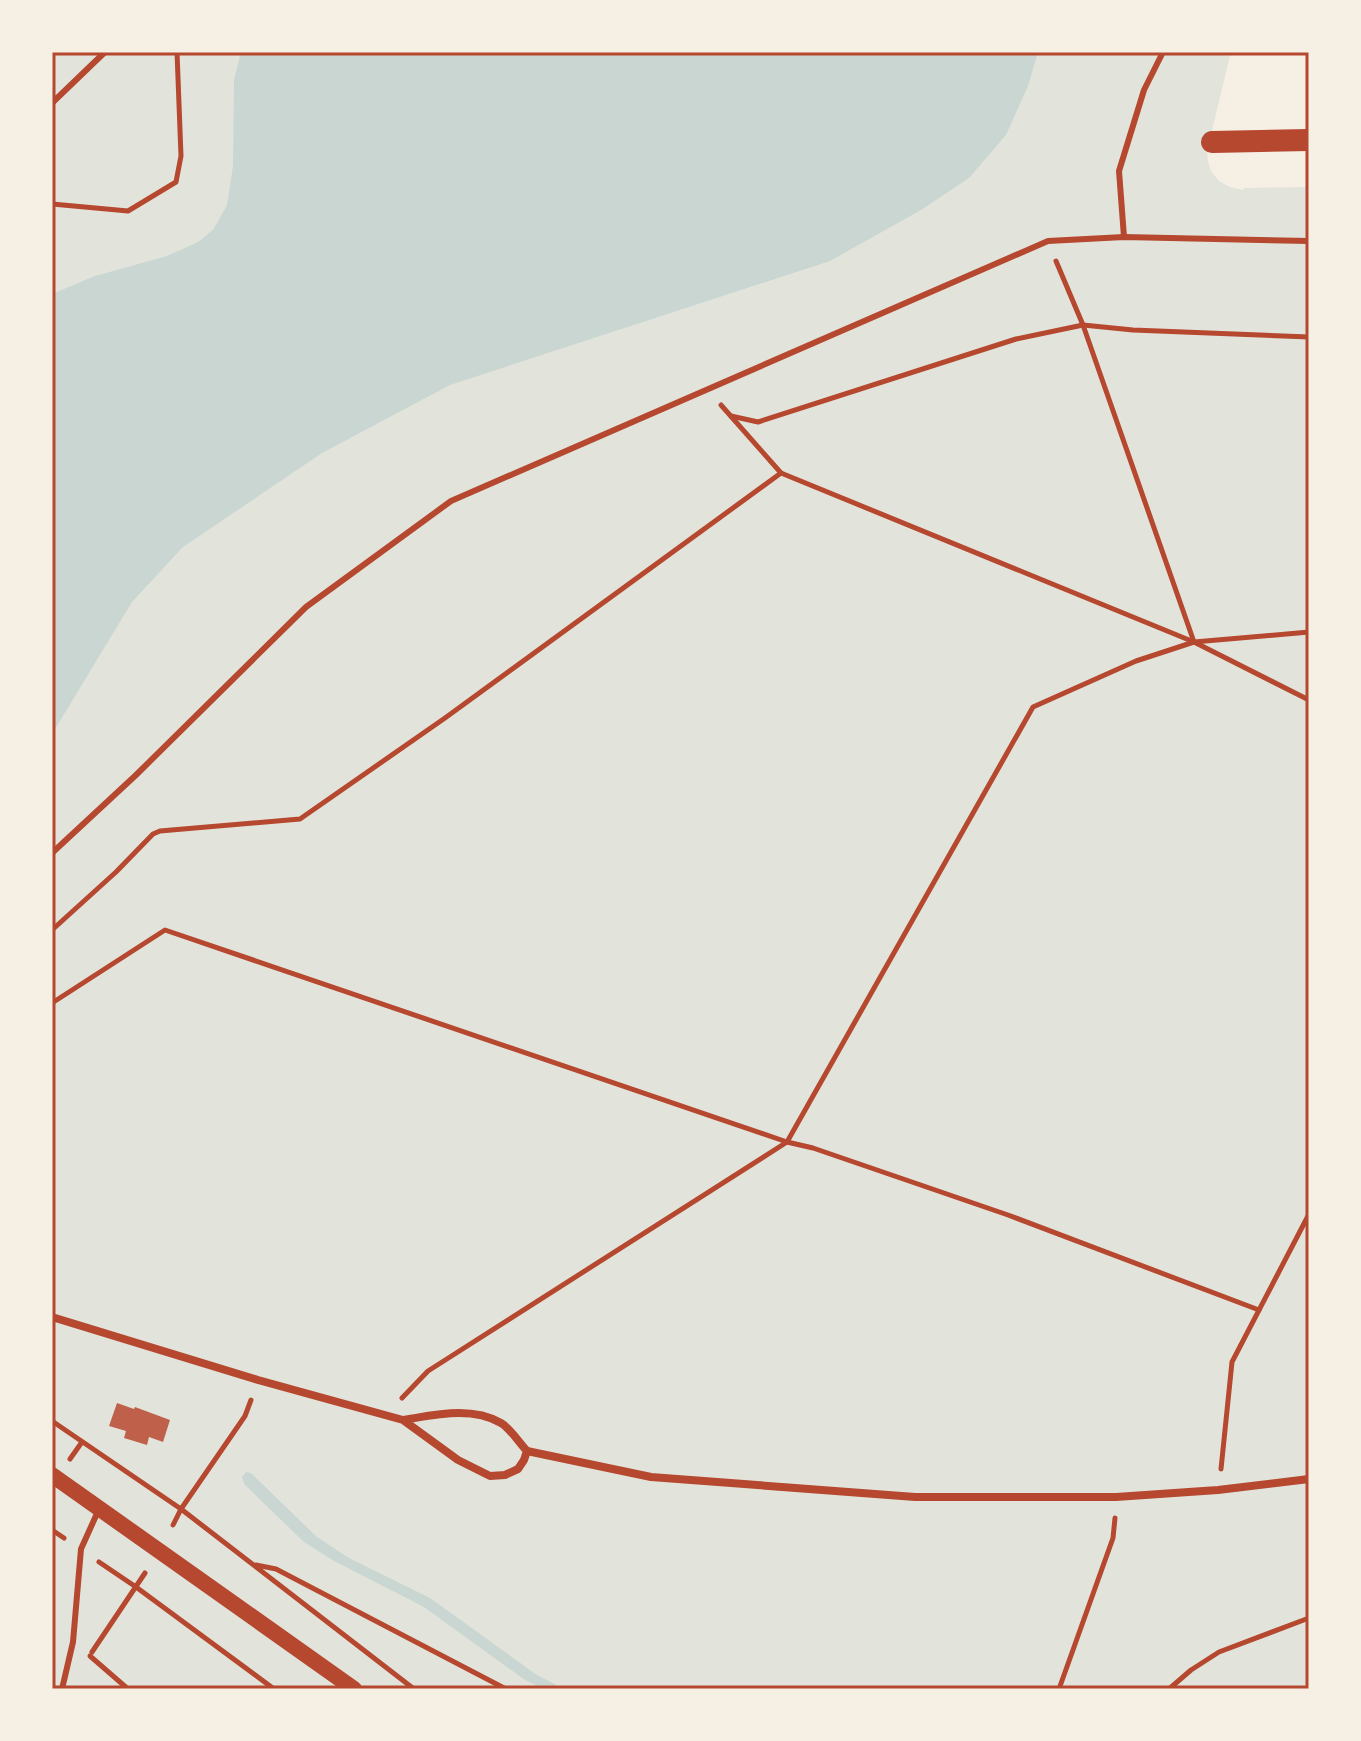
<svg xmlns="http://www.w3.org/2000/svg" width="1361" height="1741" font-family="'IBM Plex Serif',serif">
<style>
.green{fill:#e2e4dc}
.water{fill:#c9d6d2}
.building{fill:#bf614a}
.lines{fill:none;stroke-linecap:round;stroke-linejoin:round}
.path{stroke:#b5482f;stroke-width:5}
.service{stroke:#b5482f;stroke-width:6}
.minor{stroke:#b5482f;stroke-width:8}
.secondary{stroke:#b5482f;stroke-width:16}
.trunk{stroke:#b5482f;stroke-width:22}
.neatline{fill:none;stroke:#b5482f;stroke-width:3}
</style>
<rect width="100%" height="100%" fill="#f6efe4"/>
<polygon class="green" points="52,52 1231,52 1207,151 1208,161 1211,171 1219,181 1230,187 1243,190 1244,188 1309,187 1309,1689 52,1689"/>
<g class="water">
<polygon points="241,52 1038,52 1028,86 1006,135 969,178 921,210 830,261 450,385 322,453 183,547 132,602 52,734 52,294 95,276 167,256 198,242 213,230 227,205 233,166 234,80"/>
<polygon points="246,1472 251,1473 317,1537 349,1558 430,1598 537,1675 564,1689 544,1689 525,1680 424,1607 334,1561 304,1542 244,1484 242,1477"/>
</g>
<polygon class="building" points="117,1403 134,1409 135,1407 170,1420 163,1442 149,1437 147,1445 124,1438 126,1431 109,1426"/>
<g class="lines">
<g class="path">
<polyline points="52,204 128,211 176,182 181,156 177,52"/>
<polyline points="1056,261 1083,325 1194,642"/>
<polyline points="721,405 781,473 1194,642 1309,700"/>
<polyline points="731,416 758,422 1016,339 1083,325 1133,330 1309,337"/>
<polyline points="52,930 116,872 153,834 160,831 300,819 445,718 781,473"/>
<polyline points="52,1003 165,930 787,1142 813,1148 1008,1215 1259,1310"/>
<polyline points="402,1398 428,1371 787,1142 1033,707 1136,661 1194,642 1309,632"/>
<polyline points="52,1421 181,1509 414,1689"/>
<polyline points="70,1459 82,1442"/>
<polyline points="1221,1469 1232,1362 1309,1214"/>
<polyline points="173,1525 181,1509 245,1416 251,1400"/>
<polyline points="52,1530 64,1538"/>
<polyline points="99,1562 136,1587 274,1689"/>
<polyline points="256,1565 276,1569 506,1689"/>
<polyline points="92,1652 145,1573"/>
<polyline points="90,1656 128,1689"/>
<polyline points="1059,1689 1113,1538 1115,1518"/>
<polyline points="1169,1689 1191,1670 1219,1652 1309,1618"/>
</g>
<g class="service">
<polyline points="52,103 105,52"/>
<polyline points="1124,237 1119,171 1144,90 1163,52"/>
<polyline points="52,853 136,775 306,607 451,501 1048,241 1124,237 1309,241"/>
<polyline points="62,1689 73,1642 81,1549 99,1509"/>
</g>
<g class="minor">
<path d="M52 1317 258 1380 403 1420 458 1460 490 1476 505 1475 518 1469 524 1460 527 1451C519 1443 511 1429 501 1423 471 1406 435 1415 403 1420"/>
<polyline points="527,1451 651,1477 915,1497 1116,1497 1218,1490 1309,1479"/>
</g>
<polyline class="secondary" points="52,1475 354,1689"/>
<polyline class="trunk" points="1212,142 1309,140"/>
</g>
<rect width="1361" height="1741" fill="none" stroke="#f6efe4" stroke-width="108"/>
<rect x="54" y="54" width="1253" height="1633" class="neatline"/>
</svg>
